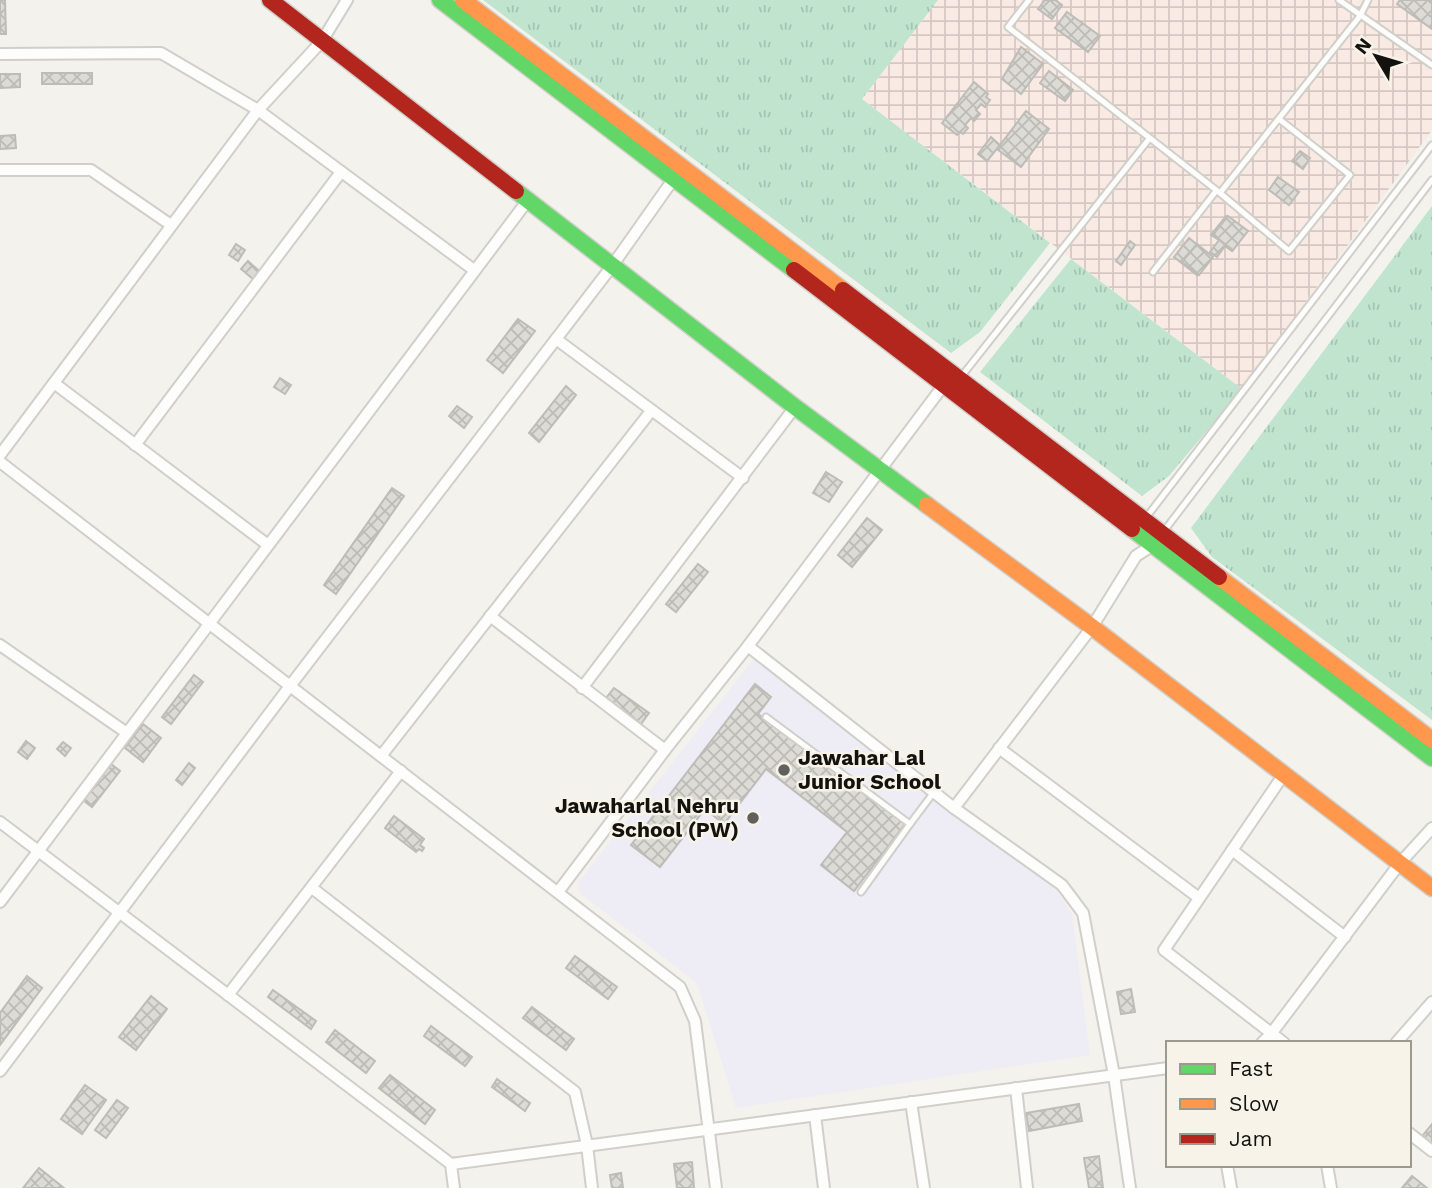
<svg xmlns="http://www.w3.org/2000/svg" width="1432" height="1188" font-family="'Work Sans',sans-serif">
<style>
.industrial{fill:url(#industrial-grid)}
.education{fill:#eeecf5}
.grass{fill:url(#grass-tufts)}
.building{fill:url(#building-cross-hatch);stroke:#bebcb8;stroke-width:2}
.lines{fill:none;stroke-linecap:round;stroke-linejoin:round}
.lane-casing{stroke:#d0cfca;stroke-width:9}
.street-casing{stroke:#d0cfca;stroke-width:14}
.fast-casing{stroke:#d0cfca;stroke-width:19}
.slow-casing{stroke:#d0cfca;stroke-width:19}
.jam-casing{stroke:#d0cfca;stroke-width:19}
.lane{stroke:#fdfdfc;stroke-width:5}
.street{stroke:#fdfdfc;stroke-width:10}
.fast{stroke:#63d668;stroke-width:16}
.slow{stroke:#ff974d;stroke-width:16}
.jam{stroke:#b3261e;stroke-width:16}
.poi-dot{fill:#62605c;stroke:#f7f3e8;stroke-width:2.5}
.labels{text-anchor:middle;stroke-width:5;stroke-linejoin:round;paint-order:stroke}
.poi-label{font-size:21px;font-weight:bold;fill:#13120e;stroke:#f7f3e8;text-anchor:start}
</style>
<defs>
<pattern id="industrial-grid" width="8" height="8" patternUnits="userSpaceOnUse" patternTransform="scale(1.75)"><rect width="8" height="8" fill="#f9eae3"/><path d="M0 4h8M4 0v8" fill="none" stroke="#d5c8c2"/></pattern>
<pattern id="grass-tufts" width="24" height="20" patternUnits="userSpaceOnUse" patternTransform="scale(1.75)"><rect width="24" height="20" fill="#c0e4ce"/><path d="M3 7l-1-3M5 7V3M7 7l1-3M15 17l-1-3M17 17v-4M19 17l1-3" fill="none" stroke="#a4c3b0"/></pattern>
<pattern id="building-cross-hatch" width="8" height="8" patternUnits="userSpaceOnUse" patternTransform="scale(1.75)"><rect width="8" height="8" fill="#dcdbd6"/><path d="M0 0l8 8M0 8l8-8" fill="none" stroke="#bcbbb6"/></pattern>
</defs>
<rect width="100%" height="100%" fill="#f4f2ec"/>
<polygon class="industrial" points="938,0 1432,0 1432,130 1242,389 862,99"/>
<polygon class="education" points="756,656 1057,891 1072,914 1090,1055 736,1108 697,983 580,893 578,883"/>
<g class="grass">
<polygon points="483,0 938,0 862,99 1050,243 980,332 951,353"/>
<polygon points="1432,206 1432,720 1212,557 1191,528"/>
<polygon points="1071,259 1242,389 1169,476 1142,496 980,372"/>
</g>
<g class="building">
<polygon points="0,0 5,0 6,34 0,34"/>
<polygon points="1045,0 1055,0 1062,5 1052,19 1038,9"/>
<polygon points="1400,0 1432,0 1432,29 1397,4"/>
<polygon points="1067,12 1100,36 1088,52 1055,28"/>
<polygon points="1021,47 1043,64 1021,94 1002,79"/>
<polygon points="1049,71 1073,90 1065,101 1040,83"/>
<rect x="42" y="73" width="50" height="11"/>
<polygon points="0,74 20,74 20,87 0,88"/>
<polygon points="974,82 988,94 986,97 990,100 985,107 981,104 976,110 980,114 974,121 971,118 965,125 968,128 963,134 960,132 957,135 942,123"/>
<polygon points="1026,111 1049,129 1021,167 997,149"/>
<polygon points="15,135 16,148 0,149 0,136"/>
<polygon points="991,137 1000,145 987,161 978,154"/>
<polygon points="1300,151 1310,158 1303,169 1292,161"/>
<polygon points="1278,177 1299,192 1289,205 1269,190"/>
<polygon points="1226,216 1247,231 1232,251 1225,246 1217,257 1210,252 1219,240 1211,235"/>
<polygon points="1228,216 1248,231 1233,250 1213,235"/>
<polygon points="1189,238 1211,256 1197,275 1174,257"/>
<polygon points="1130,241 1135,245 1121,265 1116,261"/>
<polygon points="236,244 245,250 238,261 229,255"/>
<polygon points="1197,244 1213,257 1199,275 1182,262"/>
<polygon points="248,261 259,271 253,279 241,269"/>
<polygon points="518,319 535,331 503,373 487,360"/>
<polygon points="280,378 291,385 285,394 274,387"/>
<polygon points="566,386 576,395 539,442 529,433"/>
<polygon points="457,406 472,417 464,428 449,416"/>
<polygon points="826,472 842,482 829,502 813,493"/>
<polygon points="392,488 404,496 336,594 324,585"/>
<polygon points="867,518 882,530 852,567 838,555"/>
<polygon points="698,564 708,572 676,612 666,604"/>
<polygon points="194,675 203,682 171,724 162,717"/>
<polygon points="755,684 771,697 758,714 905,824 854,891 821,865 847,832 766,769 724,824 705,809 660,867 631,845"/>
<polygon points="614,688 649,713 641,724 606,698"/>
<polygon points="143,724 161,738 143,762 125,748"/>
<polygon points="26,741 35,748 27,759 18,752"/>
<polygon points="63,742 71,748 65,756 57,749"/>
<polygon points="189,763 195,768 182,785 176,780"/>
<polygon points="111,764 120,771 92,807 83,800"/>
<polygon points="394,816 424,839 420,845 424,848 422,851 419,849 416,852 385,828"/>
<polygon points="575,956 617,987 608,999 566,968"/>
<polygon points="27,976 42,988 0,1045 0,1013"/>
<polygon points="1131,989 1135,1012 1121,1014 1117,992"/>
<polygon points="273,990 316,1021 311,1029 268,997"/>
<polygon points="151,996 167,1009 136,1050 119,1037"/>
<polygon points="532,1007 574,1039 566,1050 523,1018"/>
<polygon points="431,1026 472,1057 465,1066 424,1036"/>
<polygon points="335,1030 375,1061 366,1073 326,1042"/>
<polygon points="390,1075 435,1110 425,1124 379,1088"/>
<polygon points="497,1079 530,1103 525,1111 492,1087"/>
<polygon points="85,1085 106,1100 82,1134 61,1119"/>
<polygon points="117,1100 128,1108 106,1138 95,1130"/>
<polygon points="1079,1104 1082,1121 1029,1131 1026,1113"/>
<polygon points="1432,1124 1432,1151 1419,1140"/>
<polygon points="1099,1156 1103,1188 1089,1188 1084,1158"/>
<polygon points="692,1162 694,1188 677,1188 674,1164"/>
<polygon points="39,1168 64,1188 23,1188"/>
<polygon points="621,1173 623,1188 612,1188 610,1175"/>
<polygon points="1412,1176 1427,1188 1402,1188"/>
</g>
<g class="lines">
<defs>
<g id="lane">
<polyline points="1029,0 1008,27 1220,193 1289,251 1350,175 1279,119"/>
<polyline points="1339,0 1432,65"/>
<polyline points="1220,193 1360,16 1368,0"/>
<polyline points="1153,272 1216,191"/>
<polyline points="961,377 1149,139"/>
<polyline points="1145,519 1432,145"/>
<polyline points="1164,531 1432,180"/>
<polyline points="766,717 910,824 934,792"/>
<polyline points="861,892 910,824"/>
</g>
<g id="street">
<polyline points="0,54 161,53 258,110 474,270"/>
<polyline points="0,170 91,170 171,225"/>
<polyline points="556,339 743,478"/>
<polyline points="54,383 268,545"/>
<polyline points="135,445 341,172"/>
<polyline points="0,455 258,110 322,41 347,0"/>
<polyline points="0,462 680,987 695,1021 716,1188"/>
<polyline points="490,616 665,750"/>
<polyline points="0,645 127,733"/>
<polyline points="748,646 954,808 1062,885 1083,913 1114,1075 1130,1188"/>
<polyline points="582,688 795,407"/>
<polyline points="999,748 1199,898"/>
<polyline points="381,756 651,411"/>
<polyline points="1284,774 1164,950 1284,1043"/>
<polyline points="954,808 1092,627 1136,556 1153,545 1157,540"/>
<polyline points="0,822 451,1164 1168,1068"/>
<polyline points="1232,850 1345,937"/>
<polyline points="312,888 575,1092 587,1145 592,1188"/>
<polyline points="558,892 665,750 748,646 946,382"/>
<polyline points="0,902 528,200"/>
<polyline points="228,995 401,771"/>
<polyline points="1262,1043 1271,1034 1400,863 1432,828"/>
<polyline points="1396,1043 1432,1002"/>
<polyline points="0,1071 290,686 612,266 677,174"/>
<polyline points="1016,1088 1027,1188"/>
<polyline points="911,1102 924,1188"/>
<polyline points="815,1115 824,1188"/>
<polyline points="1409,1133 1432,1151"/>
<polyline points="451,1164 454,1188"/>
<polyline points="1227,1165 1231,1188"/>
<polyline points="1327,1165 1331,1188"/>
</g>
<g id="fast">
<polyline points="440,0 794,270"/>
<polyline points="516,191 795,407 927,505"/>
<polyline points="1132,529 1432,758"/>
</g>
<g id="slow">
<polyline points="463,0 843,290"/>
<polyline points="927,505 1092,627 1432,888"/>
<polyline points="1219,577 1432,740"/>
</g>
<g id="jam">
<polyline points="270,0 516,191"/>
<polyline points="794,270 1132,529"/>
<polyline points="843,290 1219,577"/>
</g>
</defs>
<use href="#lane" class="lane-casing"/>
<use href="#street" class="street-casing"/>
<use href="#fast" class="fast-casing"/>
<use href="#slow" class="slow-casing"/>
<use href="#jam" class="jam-casing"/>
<use href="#lane" class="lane"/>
<use href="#street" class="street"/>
<use href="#fast" class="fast"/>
<use href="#slow" class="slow"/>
<use href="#jam" class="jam"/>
</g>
<g class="poi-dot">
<circle cx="784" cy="770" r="7"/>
<circle cx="753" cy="818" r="7"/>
</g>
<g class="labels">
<g class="poi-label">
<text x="798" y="765">Jawahar Lal<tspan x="798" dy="24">Junior School</tspan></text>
<text x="739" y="813" text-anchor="end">Jawaharlal Nehru<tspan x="739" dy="24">School (PW)</tspan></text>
</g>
</g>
<rect x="1166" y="1041" width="245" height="126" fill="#f7f3e8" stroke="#9c9991" stroke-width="2"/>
<rect x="1180" y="1064" width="35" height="10" fill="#63d668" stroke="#9c9991" stroke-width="2"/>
<text x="1229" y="1076" font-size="21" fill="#13120e">Fast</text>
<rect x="1180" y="1099" width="35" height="10" fill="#ff974d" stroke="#9c9991" stroke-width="2"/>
<text x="1229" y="1111" font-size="21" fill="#13120e">Slow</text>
<rect x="1180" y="1134" width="35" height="10" fill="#b3261e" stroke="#9c9991" stroke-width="2"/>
<text x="1229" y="1146" font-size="21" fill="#13120e">Jam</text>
<g transform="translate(1376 56) rotate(308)" stroke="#f7f3e8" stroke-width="5" paint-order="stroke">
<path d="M0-5L12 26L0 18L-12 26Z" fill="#13120e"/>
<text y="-10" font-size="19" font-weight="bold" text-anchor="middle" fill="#13120e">N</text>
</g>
</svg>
